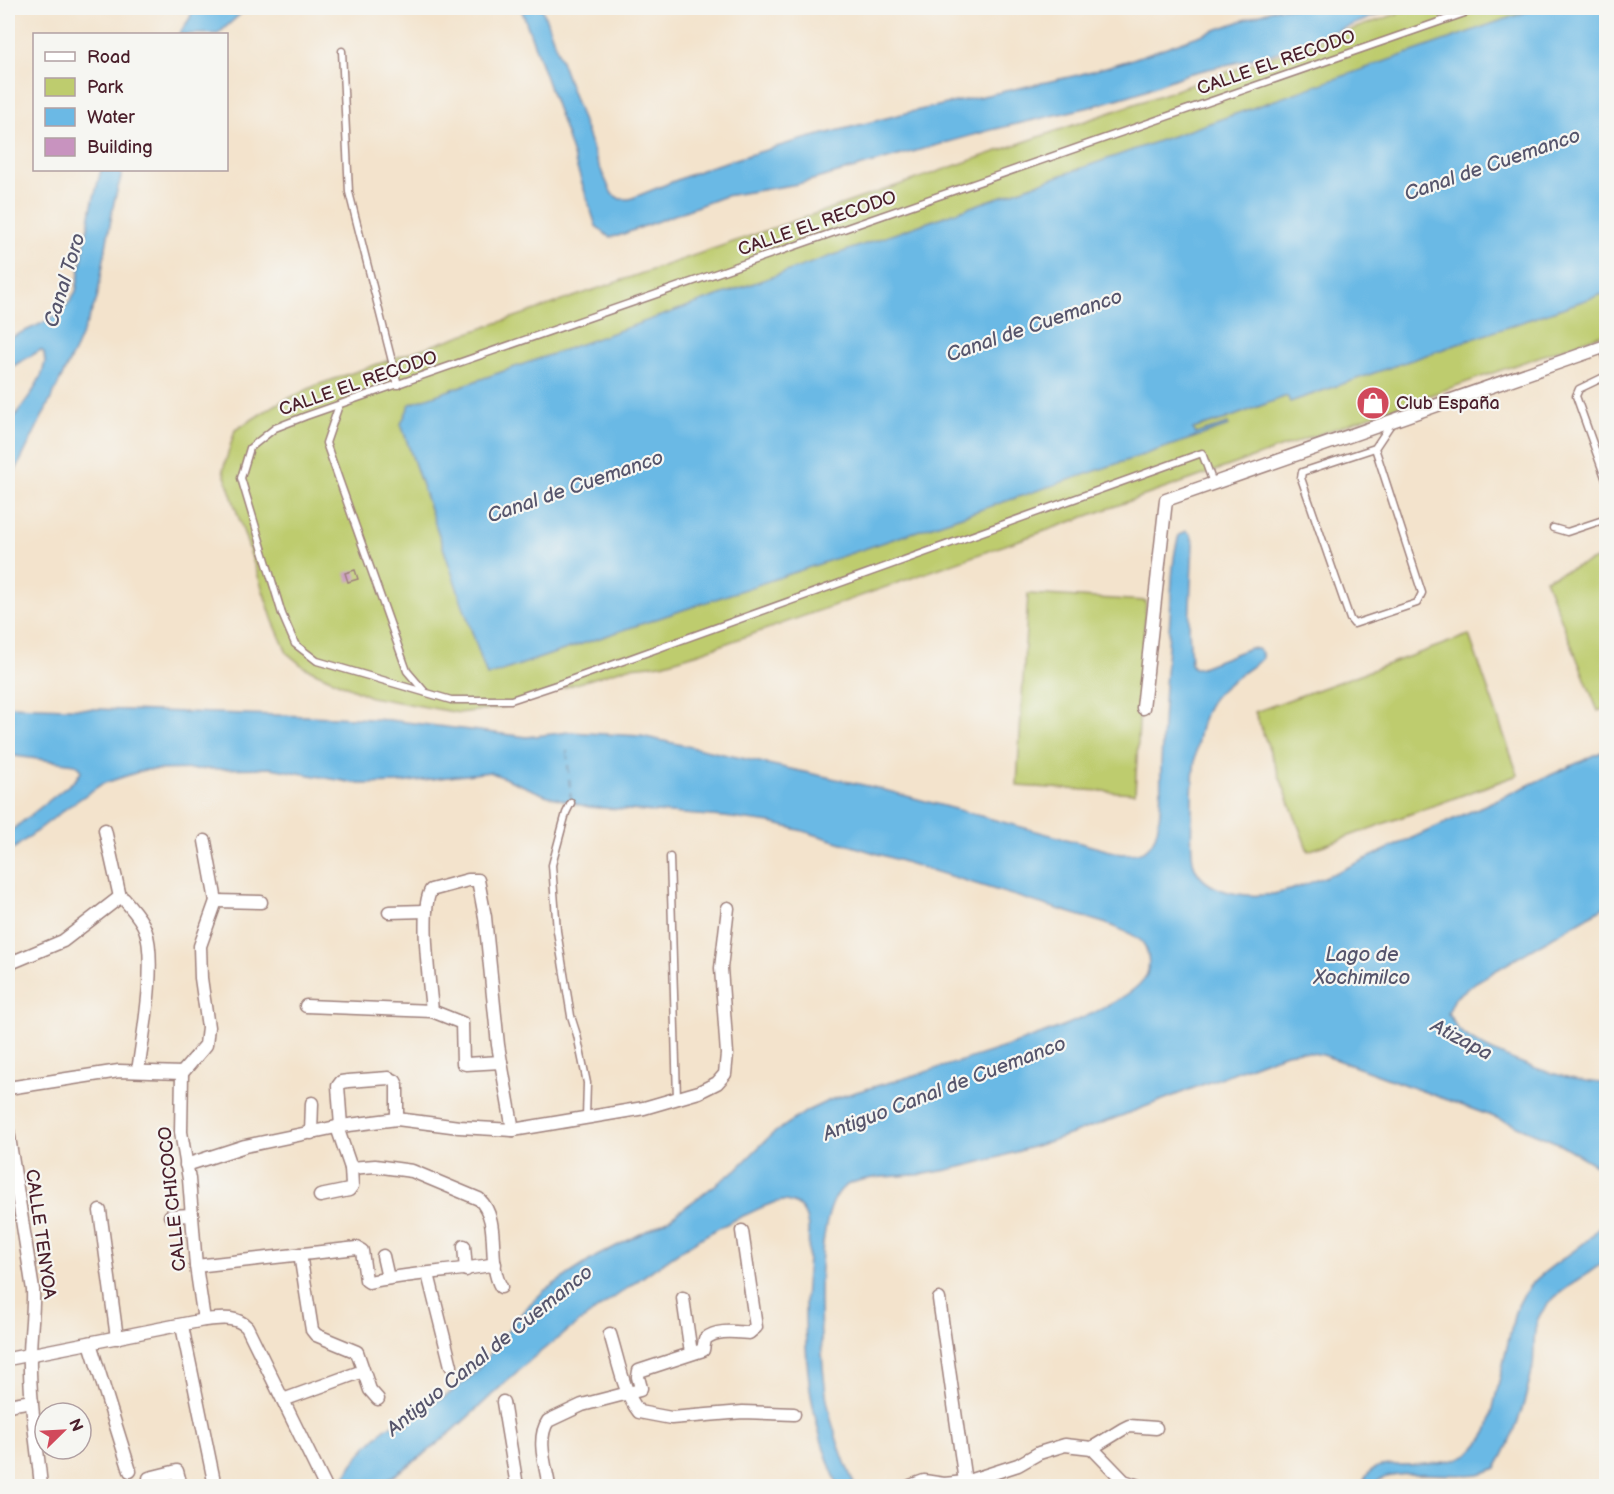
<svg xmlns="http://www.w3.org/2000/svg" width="1614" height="1494" font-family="'Balsamiq Sans',sans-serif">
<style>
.green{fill:#becc6e;stroke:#84764c;stroke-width:1.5}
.water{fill:#6bb9e5;stroke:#5a6c88;stroke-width:1.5}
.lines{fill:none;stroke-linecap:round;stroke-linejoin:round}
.ferry{stroke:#56556c;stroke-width:1.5;stroke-dasharray:8 6;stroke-linecap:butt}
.building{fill:#c893bf}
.lane-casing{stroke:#9e817c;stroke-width:9}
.street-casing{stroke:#9e817c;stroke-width:15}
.lane{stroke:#fff;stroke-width:6}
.street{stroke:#fff;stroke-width:12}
.labels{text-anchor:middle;stroke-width:4.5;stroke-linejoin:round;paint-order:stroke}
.street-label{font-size:18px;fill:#4a1f2b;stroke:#f6f6f2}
.poi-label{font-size:18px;fill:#4a1f2b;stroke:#f6f6f2;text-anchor:start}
.water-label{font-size:20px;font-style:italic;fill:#56556c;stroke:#f6f6f2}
</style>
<rect width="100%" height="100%" fill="#f6f6f2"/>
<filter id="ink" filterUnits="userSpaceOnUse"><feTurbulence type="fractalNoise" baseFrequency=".0167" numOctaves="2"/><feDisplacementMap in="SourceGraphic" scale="12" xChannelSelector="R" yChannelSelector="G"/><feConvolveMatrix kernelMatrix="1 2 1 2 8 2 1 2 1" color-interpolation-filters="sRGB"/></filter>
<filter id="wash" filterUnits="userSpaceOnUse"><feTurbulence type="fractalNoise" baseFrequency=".008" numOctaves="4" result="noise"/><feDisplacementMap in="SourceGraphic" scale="24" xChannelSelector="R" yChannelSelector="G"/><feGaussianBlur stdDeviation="1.35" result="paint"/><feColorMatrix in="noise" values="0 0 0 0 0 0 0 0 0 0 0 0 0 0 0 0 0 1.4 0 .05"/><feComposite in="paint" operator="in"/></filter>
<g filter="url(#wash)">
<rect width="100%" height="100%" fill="#f3e3cc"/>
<g class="green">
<polygon points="1414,8 1606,8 1606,333 699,653 662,664 629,667 499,708 459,713 371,697 304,667 287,653 273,621 223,470 235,430 275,405 317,385"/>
<polygon points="1606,555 1606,708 1598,711 1545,579"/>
<polygon points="1028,594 1146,601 1135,793 1017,786"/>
<polygon points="1469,635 1518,775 1308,851 1255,712"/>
</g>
<g class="water">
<polygon points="193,8 247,8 218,34 179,34 190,18"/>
<polygon points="521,8 542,8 597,161 612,194 620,199 630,199 709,167 793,142 906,113 1078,75 1127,61 1278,8 1394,8 1360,22 1269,55 1187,74 1137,93 1090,107 991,130 798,184 725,196 618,236 609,237 596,226 564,128"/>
<polygon points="1537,8 1606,8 1606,293 1290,402 1287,396 1226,419 1193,429 1195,434 1228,424 1229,426 487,676 401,424 410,404"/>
<path d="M101 170H123L114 202 97 299 76 348 8 486V426L33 391 42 374 45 362 44 353 41 350 8 369V339C33 326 64 319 76 291L92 205Z"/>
<path d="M1186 531 1191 535 1193 542 1189 628 1191 664 1194 668H1199L1250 648 1258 649 1262 653V659C1246 671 1216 689 1208 707 1196 732 1192 779 1192 806 1192 824 1190 844 1193 861 1199 891 1240 897 1265 895 1289 893 1313 881 1335 873L1606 750V906L1476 982 1455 998 1448 1013C1451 1018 1454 1024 1458 1029 1486 1055 1568 1082 1606 1083V1179L1599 1167 1560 1144 1505 1121 1323 1055 1301 1051 1286 1053C1181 1091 1077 1138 969 1165 954 1169 939 1172 924 1174 904 1177 859 1175 844 1187 810 1215 820 1358 827 1400 832 1428 843 1460 855 1486H838C811 1424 805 1372 805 1305 805 1283 813 1232 805 1215 801 1206 793 1201 783 1201 770 1202 757 1210 745 1215 700 1235 662 1263 622 1292 592 1313 562 1334 534 1357 490 1394 452 1437 403 1469 395 1474 385 1483 376 1486 367 1490 351 1486 340 1486L352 1465 367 1446 386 1428 446 1396 473 1375 526 1308 545 1290 597 1256 666 1221 737 1169 771 1135 807 1111 830 1100C888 1081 1124 1023 1147 974 1149 968 1149 961 1148 956 1147 950 1145 944 1140 940 1131 932 1117 929 1107 924L803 831 771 823 724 817 588 807 545 795 490 772 399 783 360 784 271 768 144 770 102 784 68 807 8 853V833L75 780 81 772 80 768 75 764 8 755V706L334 717 389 720 527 737 569 732 641 736 877 788 1121 854C1134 854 1146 854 1153 841 1163 822 1160 785 1161 764 1163 715 1166 666 1170 617 1172 590 1171 561 1179 535Z"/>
<path d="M1606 1215V1259C1586 1279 1550 1292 1538 1319 1532 1333 1535 1350 1533 1365 1527 1399 1514 1438 1496 1468 1490 1471 1484 1473 1478 1474 1456 1478 1384 1466 1372 1486H1362C1364 1479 1368 1472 1375 1468 1383 1464 1394 1465 1403 1465 1424 1464 1452 1465 1471 1452 1478 1446 1483 1438 1488 1430L1515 1312C1519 1303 1523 1295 1529 1287 1551 1260 1592 1248 1606 1215Z"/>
</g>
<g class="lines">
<polyline class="ferry" points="567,751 571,801"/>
</g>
<g id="blocks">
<polygon class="building" points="355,570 358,579 348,582 345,573"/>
</g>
</g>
<g filter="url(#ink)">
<use href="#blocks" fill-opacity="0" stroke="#9e817c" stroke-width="1.5"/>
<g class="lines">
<defs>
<g id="lane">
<polyline points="342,51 349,192 398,385"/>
<polyline points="1603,347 1606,358"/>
<polyline points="1606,376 1579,389 1576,396 1606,480"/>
<polyline points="339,405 326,443 407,671 425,692"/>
<polyline points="1375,448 1422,593 1417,603 1354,624 1350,619 1301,478 1302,472 1375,448 1391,424"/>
<polyline points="1213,483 1202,453 559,684 511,700 451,700 317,661 295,644 282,614 241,478 250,448 275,428 306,416 1479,8"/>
<polyline points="1553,528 1567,532 1606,519"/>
<polyline points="571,803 566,813 552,865 557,931 571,1016 577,1035 587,1083 586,1117"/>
<polyline points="670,857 677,1098"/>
</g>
<g id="street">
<polyline points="1143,708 1166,500 1606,346"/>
<polyline points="105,830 120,897"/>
<polyline points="205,841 216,901"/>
<path d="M120 897 124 899C131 908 141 918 145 929 157 960 143 1036 138 1071"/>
<polyline points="216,901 261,902"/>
<polyline points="389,912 426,911"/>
<polyline points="8,964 63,941 120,897"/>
<polyline points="306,1006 432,1011 462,1023 463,1063 466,1064 501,1062"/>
<path d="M432 1011C430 985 419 910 431 890L468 880H478L485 917 498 1045 513 1130"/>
<polyline points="182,1073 181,1132 189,1179 196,1266 204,1320"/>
<polyline points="182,1073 206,1045 208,1027 201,978 200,946 216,901"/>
<polyline points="8,1088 119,1071 182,1073"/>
<polyline points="341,1126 338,1086 341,1082 348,1081 389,1078 395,1081 397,1085 397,1119"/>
<path d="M337 1127 351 1168 375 1166 412 1171 479 1199C502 1221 486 1261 501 1287"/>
<path d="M8 1131 33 1290C34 1313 30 1334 30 1356 29 1399 37 1443 41 1486"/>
<polyline points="311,1133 312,1103"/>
<polyline points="186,1165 245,1146 341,1126 397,1119 459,1127 513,1130 644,1108 699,1092 717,1083 725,1074 727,1054 721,968 728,908"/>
<polyline points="320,1196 349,1190 352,1186 351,1168"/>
<polyline points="100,1211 117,1338"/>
<polyline points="170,1216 192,1215"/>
<polyline points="464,1246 466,1270"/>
<polyline points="300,1254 312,1330 316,1335 357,1352 370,1390 378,1399"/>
<polyline points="383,1256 388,1278"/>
<path d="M196 1266 357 1248 362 1251 366 1280 369 1282C411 1273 453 1272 495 1264"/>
<polyline points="428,1274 451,1366"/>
<polyline points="683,1298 691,1353"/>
<polyline points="939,1299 965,1482"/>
<polyline points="182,1326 215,1486"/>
<path d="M610 1334C618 1359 623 1392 639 1412L671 1418 743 1412 794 1414"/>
<polyline points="90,1343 130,1471"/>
<path d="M8 1359 204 1320C220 1319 235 1315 247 1327L325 1486"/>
<polyline points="283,1400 363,1371"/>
<polyline points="503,1402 517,1486"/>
<polyline points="8,1405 32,1401"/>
<polyline points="1092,1448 1124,1481 1139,1486"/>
<polyline points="151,1486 149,1478 177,1471 181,1486"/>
<path d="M549 1486C546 1467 536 1439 548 1421L582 1405 640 1390 641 1388 638 1377 639 1371 703 1350 705 1339C717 1329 734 1332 749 1333L756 1327 742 1231"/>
<polyline points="910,1486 924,1481 944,1484 965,1482 1018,1465 1039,1453 1065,1445 1092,1448 1123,1429 1129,1426 1156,1428"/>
</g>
</defs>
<use href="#lane" class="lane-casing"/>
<use href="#street" class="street-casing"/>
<use href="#lane" class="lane"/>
<use href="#street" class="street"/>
</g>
</g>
<defs>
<symbol id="shop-disc" viewBox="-11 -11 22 22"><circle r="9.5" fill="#d1495b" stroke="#f6f6f2"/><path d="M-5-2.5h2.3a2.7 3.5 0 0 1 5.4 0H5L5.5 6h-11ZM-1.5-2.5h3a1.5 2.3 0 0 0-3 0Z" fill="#fff"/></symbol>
</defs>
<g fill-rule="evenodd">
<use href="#shop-disc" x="1354" y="384" width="38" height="38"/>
</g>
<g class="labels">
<g class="street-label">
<text transform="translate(1276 62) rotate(-19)" y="6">CALLE EL RECODO</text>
<text transform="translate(817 223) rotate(-19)" y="6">CALLE EL RECODO</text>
<text transform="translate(358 383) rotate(-19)" y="6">CALLE EL RECODO</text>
<text transform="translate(172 1199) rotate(-96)" y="6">CALLE CHICOCO</text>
<text transform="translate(41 1234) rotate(82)" y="6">CALLE TENYOA</text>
</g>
<g class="poi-label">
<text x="1396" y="409">Club España</text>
</g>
<g class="water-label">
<text transform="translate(1492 164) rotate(-19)" y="7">Canal de Cuemanco</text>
<text transform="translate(64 280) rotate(-73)" y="7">Canal Toro</text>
<text transform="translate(1034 325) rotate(-19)" y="7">Canal de Cuemanco</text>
<text transform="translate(575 486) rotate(-19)" y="7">Canal de Cuemanco</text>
<text x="1362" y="961">Lago de<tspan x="1362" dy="23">Xochimilco</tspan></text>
<text transform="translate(1462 1039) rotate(28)" y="7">Atizapa</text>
<text transform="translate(944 1088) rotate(-21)" y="7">Antiguo Canal de Cuemanco</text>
<text transform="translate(489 1350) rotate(-39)" y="7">Antiguo Canal de Cuemanco</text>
</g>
</g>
<rect width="1614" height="1494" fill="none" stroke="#f6f6f2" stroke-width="30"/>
<rect x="33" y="33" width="195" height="138" fill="#f6f6f2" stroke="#b1a0a2" stroke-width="1.5"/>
<rect x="45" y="52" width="30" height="9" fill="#ffffff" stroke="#b1a0a2" stroke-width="1.5"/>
<text x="87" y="63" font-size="18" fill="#4a1f2b">Road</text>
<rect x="45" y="78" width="30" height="18" fill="#becc6e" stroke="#b1a0a2" stroke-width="1.5"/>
<text x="87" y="93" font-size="18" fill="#4a1f2b">Park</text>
<rect x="45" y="108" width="30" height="18" fill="#6bb9e5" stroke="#b1a0a2" stroke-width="1.5"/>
<text x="87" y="123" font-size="18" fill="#4a1f2b">Water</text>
<rect x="45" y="138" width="30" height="18" fill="#c893bf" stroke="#b1a0a2" stroke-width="1.5"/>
<text x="87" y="153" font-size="18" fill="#4a1f2b">Building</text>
<g transform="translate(63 1431) rotate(66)"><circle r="28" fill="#f6f6f2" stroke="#b1a0a2" stroke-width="1.5"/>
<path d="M0-4.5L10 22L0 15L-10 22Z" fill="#d1495b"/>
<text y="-9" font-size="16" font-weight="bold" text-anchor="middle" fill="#4a1f2b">N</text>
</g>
</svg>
